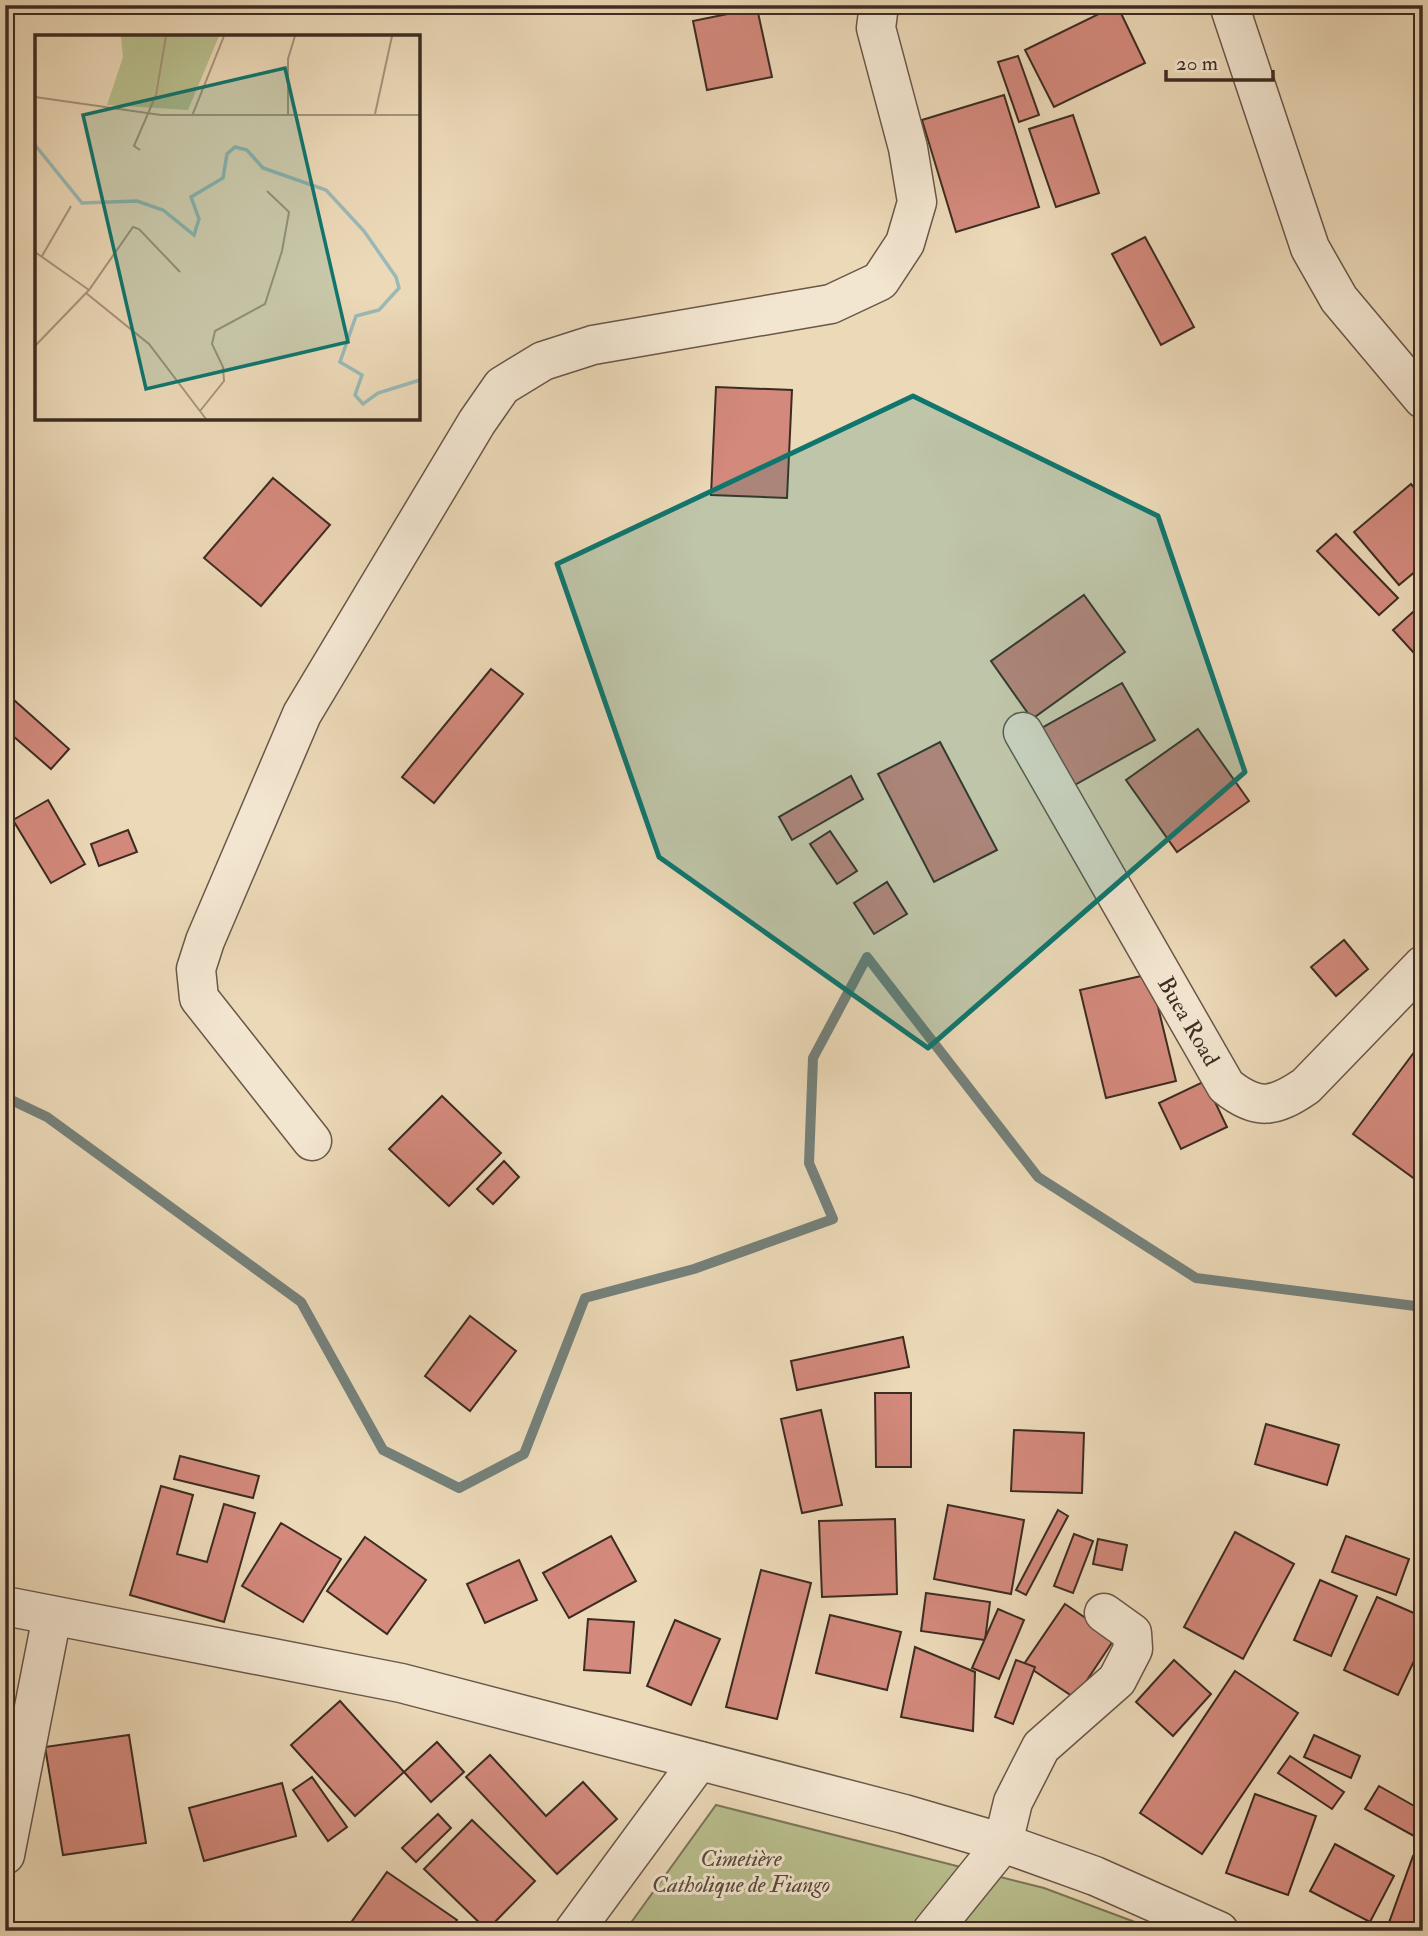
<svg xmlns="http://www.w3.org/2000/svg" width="1428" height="1936" font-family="'IM FELL Double Pica',serif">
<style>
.green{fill:#b9bf8e;stroke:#7b7658;stroke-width:2}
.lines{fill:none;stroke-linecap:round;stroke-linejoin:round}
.stream{stroke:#75817b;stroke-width:10}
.building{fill:#d3897c;stroke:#3d2c22;stroke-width:2}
.street-casing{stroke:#695748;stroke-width:41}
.street{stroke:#f3e6d1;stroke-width:38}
.marked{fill:#0f766e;fill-opacity:0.2;stroke:#0f766e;stroke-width:5;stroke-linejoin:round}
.labels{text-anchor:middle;stroke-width:6;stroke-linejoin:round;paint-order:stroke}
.street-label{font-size:23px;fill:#3d2c22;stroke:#f3e6d1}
.park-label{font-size:23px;font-style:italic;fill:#564938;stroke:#f3e6d1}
.inset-river{fill:none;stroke:#9ab9b6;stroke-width:3.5}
.inset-road{fill:none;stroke:#a6947c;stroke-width:2}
.view{fill:#0f766e;fill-opacity:0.15;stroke:#0f766e;stroke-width:3.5}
.inset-edge{fill:none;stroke:#3d2c22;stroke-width:3.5}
</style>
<rect width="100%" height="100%" fill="#ecd9b8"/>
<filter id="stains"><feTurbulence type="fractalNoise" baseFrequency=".00286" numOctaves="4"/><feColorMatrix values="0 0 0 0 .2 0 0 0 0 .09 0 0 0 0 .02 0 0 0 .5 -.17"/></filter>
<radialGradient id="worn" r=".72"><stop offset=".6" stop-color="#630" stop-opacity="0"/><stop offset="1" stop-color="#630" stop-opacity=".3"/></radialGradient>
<polygon class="green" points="716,1805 1044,1888 1159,1931 625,1931"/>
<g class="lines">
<polyline class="stream" points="5,1097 47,1117 301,1302 383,1450 459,1488 524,1454 585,1298 694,1269 833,1219 809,1163 813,1058 867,957 1038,1177 1196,1278 1423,1307"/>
</g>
<g class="building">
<polygon points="1117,5 1145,63 1054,107 1025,50"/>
<polygon points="757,8 772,77 707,90 693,21"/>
<polygon points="1018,56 1039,115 1019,122 998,62"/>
<polygon points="1004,95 1039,207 956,232 922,120"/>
<polygon points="1073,115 1099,193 1056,207 1029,129"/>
<polygon points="1145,237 1194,327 1161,345 1112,254"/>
<polygon points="716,387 792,390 787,498 711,495"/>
<polygon points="273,478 330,525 261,606 204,558"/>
<polygon points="1411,484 1423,498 1423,565 1399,585 1354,532"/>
<polygon points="1336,534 1398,598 1379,615 1317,551"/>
<polygon points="1084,595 1125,652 1032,719 991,661"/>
<polygon points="1423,603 1423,663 1393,630"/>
<polygon points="491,669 523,694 434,803 402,777"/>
<polygon points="1122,683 1155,740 1073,786 1040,729"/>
<polygon points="5,692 69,749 51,769 5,729"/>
<polygon points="1198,729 1249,801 1177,852 1126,780"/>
<polygon points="940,742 997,850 934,882 878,774"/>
<polygon points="851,776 863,799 792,840 779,817"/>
<polygon points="48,800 85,864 51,883 13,820"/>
<polygon points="128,830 137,852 99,866 91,844"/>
<polygon points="830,831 857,871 837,884 810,844"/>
<polygon points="887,882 907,914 874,934 854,903"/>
<polygon points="1344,940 1368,969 1336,996 1311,967"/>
<polygon points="1150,974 1176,1081 1106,1098 1080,990"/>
<polygon points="1418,1047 1423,1050 1423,1185 1353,1134"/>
<polygon points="1205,1081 1227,1127 1181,1149 1159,1103"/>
<polygon points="442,1096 501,1153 449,1206 389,1149"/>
<polygon points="504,1161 519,1177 493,1204 477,1189"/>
<polygon points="470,1316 516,1351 470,1411 425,1376"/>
<polygon points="903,1337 909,1367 797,1390 791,1361"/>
<polygon points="875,1393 911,1393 911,1467 876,1467"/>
<polygon points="821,1410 842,1505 802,1513 781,1419"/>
<polygon points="1266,1424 1339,1445 1327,1485 1255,1464"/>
<polygon points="1014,1430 1084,1433 1082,1493 1011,1491"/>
<polygon points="180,1456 259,1476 253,1498 174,1479"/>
<polygon points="161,1486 193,1495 177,1554 207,1562 224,1504 255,1513 224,1622 130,1595"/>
<polygon points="948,1505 1024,1520 1011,1594 934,1579"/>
<polygon points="1058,1510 1068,1516 1026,1595 1016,1590"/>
<polygon points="895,1519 897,1594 822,1597 819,1521"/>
<polygon points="281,1523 341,1559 303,1622 242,1586"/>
<polygon points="1235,1532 1294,1564 1243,1659 1184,1627"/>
<polygon points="1074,1534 1093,1541 1073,1593 1054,1586"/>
<polygon points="611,1536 636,1581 569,1618 543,1573"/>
<polygon points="1346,1536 1409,1559 1396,1595 1332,1572"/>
<polygon points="365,1537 426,1580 387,1634 327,1591"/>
<polygon points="1098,1539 1127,1545 1122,1570 1093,1564"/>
<polygon points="519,1560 537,1600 485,1623 467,1584"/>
<polygon points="761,1570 811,1583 777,1719 726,1707"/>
<polygon points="1320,1580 1357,1596 1331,1656 1294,1640"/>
<polygon points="926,1593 990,1602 985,1640 921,1631"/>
<polygon points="1377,1597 1423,1617 1423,1642 1398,1695 1344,1670"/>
<polygon points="1065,1604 1115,1638 1075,1698 1024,1664"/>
<polygon points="998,1609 1024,1620 999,1679 972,1668"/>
<polygon points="830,1615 901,1632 887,1690 816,1673"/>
<polygon points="588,1619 634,1622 630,1673 584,1670"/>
<polygon points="675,1620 720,1639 691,1705 647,1686"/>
<polygon points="915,1647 975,1672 973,1731 901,1717"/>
<polygon points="1016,1660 1035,1667 1013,1724 995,1717"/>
<polygon points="1174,1660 1211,1694 1173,1736 1136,1702"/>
<polygon points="1235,1671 1298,1713 1202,1854 1140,1813"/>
<polygon points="340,1701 404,1772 355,1816 291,1745"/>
<polygon points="129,1735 146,1843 63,1855 45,1747"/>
<polygon points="1314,1735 1360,1756 1351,1778 1304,1757"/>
<polygon points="437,1742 464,1772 431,1802 404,1772"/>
<polygon points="490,1755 546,1816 583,1782 617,1819 557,1874 466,1777"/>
<polygon points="1290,1756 1344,1792 1332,1809 1278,1773"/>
<polygon points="312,1777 347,1827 328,1841 293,1790"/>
<polygon points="282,1783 296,1836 204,1861 189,1808"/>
<polygon points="1379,1786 1423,1811 1423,1841 1365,1809"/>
<polygon points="1255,1794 1316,1816 1288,1895 1226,1873"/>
<polygon points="438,1814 451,1828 416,1862 402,1848"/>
<polygon points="472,1820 535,1881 487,1930 424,1869"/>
<polygon points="1335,1844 1394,1876 1370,1922 1310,1891"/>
<polygon points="1413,1856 1423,1859 1423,1931 1386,1931"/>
<polygon points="387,1872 457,1920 449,1931 345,1931"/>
</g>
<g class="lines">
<defs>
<g id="street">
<polyline points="1229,5 1310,248 1339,299 1423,399"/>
<path d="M1023 732 1226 1086C1257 1111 1274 1108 1306 1086L1423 965"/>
<polyline points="312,1141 199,998 196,969 205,941 302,714 477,422 502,386 543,361 593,345 831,304 880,281 905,243 917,202 908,148 876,28 879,5"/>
<polyline points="5,1606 401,1683 904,1814 1003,1843 1095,1876 1219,1931"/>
<polyline points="5,1855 52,1616"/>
<polyline points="574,1931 699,1761"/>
<polyline points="932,1931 1003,1843 1013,1802 1041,1747 1117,1680 1133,1649 1132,1633 1104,1613"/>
</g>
</defs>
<use href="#street" class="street-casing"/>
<use href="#street" class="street"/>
</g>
<path class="marked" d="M913 396 1158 516 1245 772 928 1048 659 857 557 564Z"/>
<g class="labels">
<g class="street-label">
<text transform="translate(1189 1021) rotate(60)" y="8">Buea Road</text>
</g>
<g class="park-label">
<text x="741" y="1866">Cimetière<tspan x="741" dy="26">Catholique de Fiango</tspan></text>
</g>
</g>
<g transform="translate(35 35)">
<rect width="385" height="385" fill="#ecd9b8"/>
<path d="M86 1H184L153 75 72 70 88 22Z" fill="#b9bf8e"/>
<path class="inset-river" d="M0 110 47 168 102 166 128 175 159 200 164 184 156 162 188 143 192 119 200 112 212 115 228 133 291 155 329 196 361 242 364 253 344 275 321 281 305 327 327 340 320 360 328 369 343 358 385 345"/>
<path class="inset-road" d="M0 62 126 80H385M340 79 357 1M253 80V24L260 1M157 81 189 1M105 115 99 111 121 60 131 1M0 217 54 255M7 221 36 171M51 258 114 309 171 384M0 311 54 255 98 192 104 194 145 237M165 376 189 346 188 332 177 309 180 296 230 269 247 216 254 177 232 156"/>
<path class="view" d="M250 33 313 307 111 354 48 80Z"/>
<rect width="385" height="385" class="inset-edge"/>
</g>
<rect width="1428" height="1936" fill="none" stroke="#ecd9b8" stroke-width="28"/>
<rect x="7" y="7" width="1414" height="1922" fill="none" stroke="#3d2c22" stroke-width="3.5"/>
<rect x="14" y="14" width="1400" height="1908" fill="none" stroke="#3d2c22" stroke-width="2"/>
<path d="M1166 70v10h107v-10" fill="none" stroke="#3d2c22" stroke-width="3.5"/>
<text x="1176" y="70" font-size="21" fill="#3d2c22" stroke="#f3e6d1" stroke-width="5" paint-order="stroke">20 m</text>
<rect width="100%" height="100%" filter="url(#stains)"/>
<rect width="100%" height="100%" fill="url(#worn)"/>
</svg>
